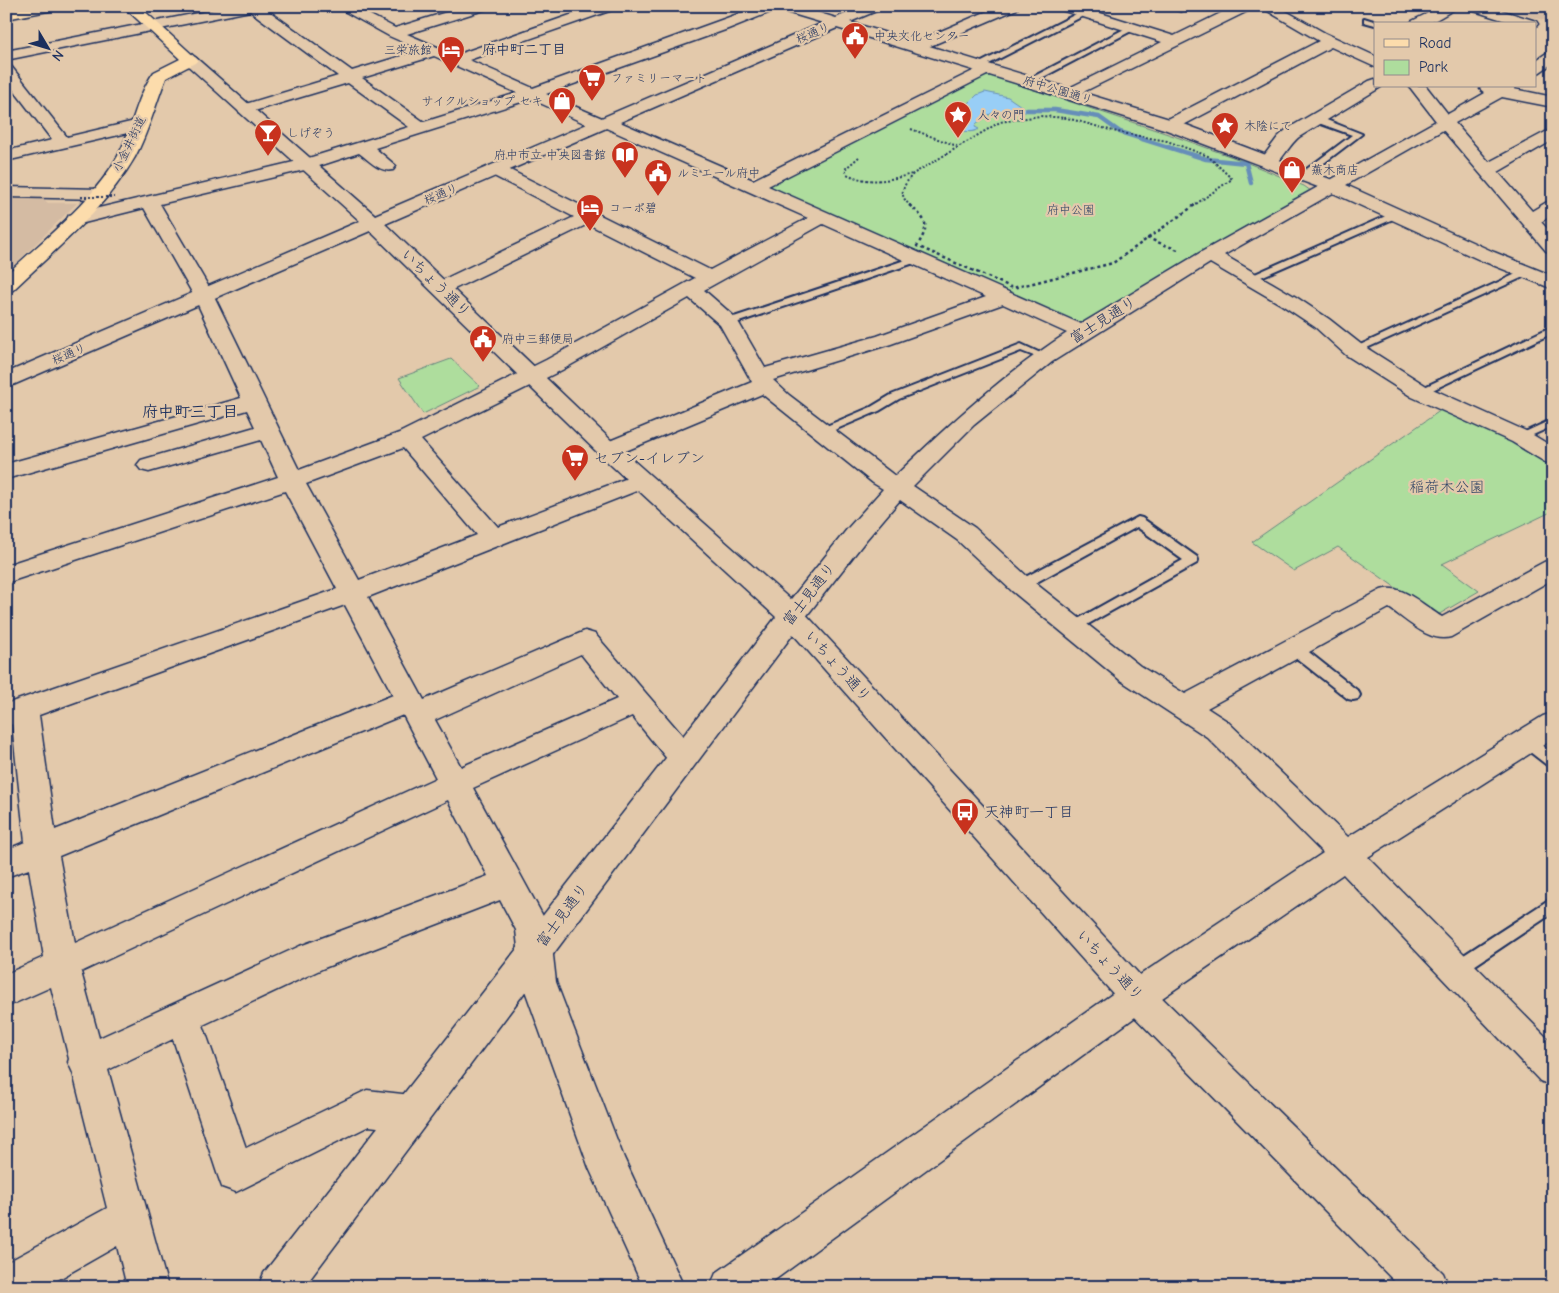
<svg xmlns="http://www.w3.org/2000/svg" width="1559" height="1293" font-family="'Comic Neue','Klee One',sans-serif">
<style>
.built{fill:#d4bba3}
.green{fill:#aedd9d;stroke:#64867e}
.water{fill:#98cef6;stroke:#668eb9}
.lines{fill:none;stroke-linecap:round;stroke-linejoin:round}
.stream{stroke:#668eb9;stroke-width:4.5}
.service-casing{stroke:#1b2f5e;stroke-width:4}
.minor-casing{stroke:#1b2f5e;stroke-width:3}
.tertiary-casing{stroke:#1b2f5e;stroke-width:3}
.secondary-casing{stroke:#1b2f5e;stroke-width:3}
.primary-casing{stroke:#1b2f5e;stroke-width:3}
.trunk-casing{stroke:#1b2f5e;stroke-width:3}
.path-far1{stroke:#1b2f5e;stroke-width:2;stroke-dasharray:2 2;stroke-linecap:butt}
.path{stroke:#1b2f5e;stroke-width:2.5;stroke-dasharray:3 3;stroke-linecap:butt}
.service{fill:#e3c9ab;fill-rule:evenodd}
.minor{fill:#e3c9ab;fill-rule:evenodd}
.tertiary{fill:#e3c9ab;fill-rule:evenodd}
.secondary{fill:#e3c9ab;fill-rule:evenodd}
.primary{fill:#fcdcac;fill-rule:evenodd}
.trunk{fill:#fcdcac;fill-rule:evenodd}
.path-bridge{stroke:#1b2f5e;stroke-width:2;stroke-dasharray:2 2;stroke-linecap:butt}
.labels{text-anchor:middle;stroke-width:4.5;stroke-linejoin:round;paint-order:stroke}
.far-street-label{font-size:12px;fill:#1b2f5e;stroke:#e3c9ab}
.far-poi-label{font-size:12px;fill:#1b2f5e;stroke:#e3c9ab;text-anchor:start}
.far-park-label{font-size:12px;fill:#2a4064;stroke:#e3c9ab}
.far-neighbourhood-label{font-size:14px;font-weight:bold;fill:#1b2f5e;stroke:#e3c9ab}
.street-label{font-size:15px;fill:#1b2f5e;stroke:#e3c9ab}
.poi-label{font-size:15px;fill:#1b2f5e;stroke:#e3c9ab;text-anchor:start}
.park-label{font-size:15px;fill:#2a4064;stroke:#e3c9ab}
.neighbourhood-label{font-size:16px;font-weight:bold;fill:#1b2f5e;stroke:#e3c9ab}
</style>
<rect width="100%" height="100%" fill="#e3c9ab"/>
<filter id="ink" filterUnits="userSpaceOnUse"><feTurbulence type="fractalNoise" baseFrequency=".02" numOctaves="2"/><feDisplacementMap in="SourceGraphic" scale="10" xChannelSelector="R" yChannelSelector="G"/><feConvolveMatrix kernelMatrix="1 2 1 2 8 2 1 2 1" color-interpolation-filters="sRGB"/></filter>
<g filter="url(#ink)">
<g class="built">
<polygon points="1495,6 1553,6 1553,23"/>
<polygon points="6,196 41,197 48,203 77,203 6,273"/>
</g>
<g class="green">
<polygon points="992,76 1171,135 1238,159 1304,186 1311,191 1083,323 1072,323 768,188 767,185 981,77"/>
<polygon points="451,359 480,386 423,414 399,378"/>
<polygon points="1441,410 1511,441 1553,467 1553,511 1442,564 1479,591 1436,616 1338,547 1294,571 1252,542"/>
</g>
<path class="water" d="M985 92 1008 97 1027 110 1026 112C1010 112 995 108 983 119 979 122 976 122 975 127L979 129C971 134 963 131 955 128L958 126 953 124 956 121 949 119 967 109 964 108 977 95Z"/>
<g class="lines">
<polyline class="stream" points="1027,110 1055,110 1099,117 1120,132 1206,159 1246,163 1251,183"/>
<defs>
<g id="service">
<polygon points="1166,6 1192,6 1181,11"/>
<polygon points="1082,11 1089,13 981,68 974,66"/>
<polygon points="1364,18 1383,24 1375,25 1364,22"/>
<polygon points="1130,26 1137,28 1032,83 1025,81"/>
<polygon points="1313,117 1319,117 1362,134 1303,179 1299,176 1300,174 1352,135 1313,121"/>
<polygon points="1397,211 1400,212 1400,216 1254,280 1251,281 1246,278"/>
<polygon points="917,256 922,259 920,261 733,324 725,324 724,322 725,320"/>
<polygon points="1527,269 1530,270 1530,274 1358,352 1350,352 1349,350"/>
<polygon points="1553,326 1553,333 1424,394 1420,395 1414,392"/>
<polygon points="1021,344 1049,357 1044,360 1021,351 899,399 879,411 825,434 821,435 815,432 817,430 871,407 891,395"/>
<polygon points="1553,419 1553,426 1524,439 1520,440 1514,437"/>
<polygon points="1138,517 1142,518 1197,557 1198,560 1197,563 1074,632 1069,630 1067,627 1069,624 1183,560 1137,527 1026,588 1016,588 1014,585 1016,582"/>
<polygon points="1295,644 1300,645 1358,691 1360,695 1358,699 1353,700 1348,699 1290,653 1288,649 1290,645"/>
<polygon points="1526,735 1531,737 1553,754 1553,768 1548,766 1521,745 1519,741 1521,737"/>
<polygon points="1553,897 1553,913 1462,974 1456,977 1450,974 1447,969 1450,964"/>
</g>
<g id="minor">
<path d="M233 6H262L352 71 421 50 389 36 335 6H353L395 28 466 6H489L487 9 407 34 456 55 596 6H617L615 9 469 60 533 88 760 6H780L778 9 728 29 546 94 602 118 613 119 753 180 983 66H993L996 69 993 72 768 186 1081 324 1203 251 1436 121 1409 86H1426L1448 114 1485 93 1480 89 1482 86H1517L1514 89 1553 97V107L1502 97 1455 123 1489 162 1553 128V140L1498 172 1532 211 1547 202 1553 201V214L1541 222 1553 235V253L1546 251 1443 130 1346 185 1494 252 1553 276V289L1480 260 1333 193 1224 255 1296 297 1329 319 1362 345 1428 387 1528 432 1553 447V464L1545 462 1512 442 1412 397 1346 355 1315 327 1282 305 1210 263 1052 362 974 425 913 486 975 528 1030 579 1140 666 1185 694 1381 590C1402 583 1424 606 1442 617L1544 562 1553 559V579L1451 637C1429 643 1407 620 1389 608L1207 708 1227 721 1348 837 1543 716 1553 713V739L1368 857 1553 1044V1086L1540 1081 1343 874 1149 1007 765 1287H710L716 1273 1125 985 1323 853 1207 737 1120 680 1012 591 957 540 900 500 866 540 801 623 792 625 783 623 779 616 783 609 848 528 883 489 873 483 762 394 616 455 608 457 600 455 596 450 600 445 752 382 720 325 689 298 562 370 421 440 498 527 633 476 641 473 649 476 653 481 649 486 368 597 424 700 585 631 595 634 694 749 698 757 694 765 683 769 672 765 632 716 473 788 550 929 556 982 572 1024 624 1158 684 1287H643L589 1168 522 982 516 930 500 900 324 968 203 1025 246 1148 367 1090 411 1095 424 1100 430 1113 424 1126 411 1131 369 1126 236 1192 222 1187 217 1173 173 1039 108 1070 168 1287H127L117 1246 45 1287H6V1263L107 1208 73 1073 68 1062 69 1059 51 987 6 1007V974L44 957 29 869 6 877V850L25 842 12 724 6 726V704L337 589 285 491 6 583V565L278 477 261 440 149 472 141 470 137 465 141 460 255 427 247 410 6 479V464L241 398 194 296 144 208 76 225 69 223 67 219 69 215 302 160 409 127 348 83 251 112H239L237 109 239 106 338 76 250 11 6 60V51ZM434 56 517 93 424 122 362 78ZM531 99 595 128H606L808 218 710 270 502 166 496 165 490 166 487 170 490 174 574 217 434 284 431 288 434 292 441 294 448 292 588 224 695 278 546 360 399 433 299 470 214 296 160 204 313 168 359 153C370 161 380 173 393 170L396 166 375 148ZM823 224 986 297 877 336 765 368 736 318 704 290ZM1003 304 1067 333C1004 374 949 424 895 476L789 395 773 380 891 344ZM403 448 477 535 359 580 306 484ZM345 605 393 695 55 830 39 715ZM581 654 617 699 461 767 435 720ZM403 715 436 778 75 943 59 856ZM448 800 488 876 300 946 99 1038 81 972Z"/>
<polygon points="999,6 1019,6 1017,9 921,50 911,50 909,47 911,44"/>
<polygon points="1056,6 1078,6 1174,36 1235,6 1254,6 1252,9 1069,99 1063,97 1061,94 1063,91 1162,42 1058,9"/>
<polygon points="1259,6 1277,6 1325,33 1375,56 1375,67 1331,47 1176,129 1164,129 1162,125 1164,121 1319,41"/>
<polygon points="1442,6 1460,6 1429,24 1410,24 1412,21"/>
<polygon points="1553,51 1553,63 1540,72 1535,74 1535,61 1548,52"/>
<polygon points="6,64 11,66 67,137 139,120 145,121 147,125 145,129 6,161 6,151 52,140 6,80"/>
<path d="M1375 79V86L1381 87 1299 137C1291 143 1281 161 1275 165 1271 167 1266 166 1263 165L1260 161 1278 137 1287 129 1369 81Z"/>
<polygon points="6,187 100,189 106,190 109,194 106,198 100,199 6,197"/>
</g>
<polygon id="tertiary" points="774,6 797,6 836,18 863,6 883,6 881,9 850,22 1176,121 1338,182 1341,186 1338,190 1332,191 1326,190 1164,129 837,28 385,224 616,445 801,609 1149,985 1443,1273 1449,1287 1400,1287 1125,1007 793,634 304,1287 258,1287 264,1273 776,617 600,455 370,231 6,388 6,373 360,221 185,63 182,60 185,57 195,57 375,215 823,23 776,9"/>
<polygon id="secondary" points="1466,6 1488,6 1536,21 1538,24 1535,27 1535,24 1515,24 1468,9"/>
<path id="primary" d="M123 6H139L198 60 195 63 166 78C156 103 148 133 135 157 105 209 56 249 13 290L6 292V275C44 239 93 201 118 156 132 130 137 95 154 72L180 59Z"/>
<polygon id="trunk" points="30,6 60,6 53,10 6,19 6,11"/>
</defs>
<use href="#service" class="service-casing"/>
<use href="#minor" class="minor-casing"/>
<use href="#tertiary" class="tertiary-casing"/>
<use href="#secondary" class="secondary-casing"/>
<use href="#primary" class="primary-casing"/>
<use href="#trunk" class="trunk-casing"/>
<g class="path-far1">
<polyline points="911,129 957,146"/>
<path d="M859 157 845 169 847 174C869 185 889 180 912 174"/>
<path d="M911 206C897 195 903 186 913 174L1000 122 1040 116 1067 118 1117 132 1167 141 1208 156 1232 179 1193 206"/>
</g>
<g class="path">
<path d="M909 205C928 220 930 226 917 246L1013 288 1113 263 1195 205"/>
<polyline points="1147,238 1178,250"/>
</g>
<use href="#service" class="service"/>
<use href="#minor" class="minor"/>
<use href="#tertiary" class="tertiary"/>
<use href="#secondary" class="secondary"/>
<use href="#primary" class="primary"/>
<use href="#trunk" class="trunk"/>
<polyline class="path-bridge" points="81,197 114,197"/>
</g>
</g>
<defs>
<symbol id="civic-pin" viewBox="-11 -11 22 30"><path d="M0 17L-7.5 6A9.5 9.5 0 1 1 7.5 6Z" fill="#c8321e" stroke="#e3c9ab"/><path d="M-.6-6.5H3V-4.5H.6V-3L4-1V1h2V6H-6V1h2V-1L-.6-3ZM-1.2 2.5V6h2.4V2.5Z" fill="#fff"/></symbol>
<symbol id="hotel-pin" viewBox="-11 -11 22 30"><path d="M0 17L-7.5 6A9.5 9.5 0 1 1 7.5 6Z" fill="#c8321e" stroke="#e3c9ab"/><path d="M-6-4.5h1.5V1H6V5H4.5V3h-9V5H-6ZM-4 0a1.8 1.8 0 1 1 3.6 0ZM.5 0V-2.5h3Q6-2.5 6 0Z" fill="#fff"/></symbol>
<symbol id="supermarket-pin" viewBox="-11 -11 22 30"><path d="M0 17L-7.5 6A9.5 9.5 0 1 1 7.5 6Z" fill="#c8321e" stroke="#e3c9ab"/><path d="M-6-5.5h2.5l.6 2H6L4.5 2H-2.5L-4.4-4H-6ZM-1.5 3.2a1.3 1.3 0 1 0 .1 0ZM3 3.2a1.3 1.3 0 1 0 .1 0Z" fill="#fff"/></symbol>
<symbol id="shop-pin" viewBox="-11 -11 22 30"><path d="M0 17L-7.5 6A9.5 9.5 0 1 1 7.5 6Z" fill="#c8321e" stroke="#e3c9ab"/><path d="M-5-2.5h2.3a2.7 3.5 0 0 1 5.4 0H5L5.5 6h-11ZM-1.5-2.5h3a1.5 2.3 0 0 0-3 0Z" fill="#fff"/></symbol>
<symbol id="sight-pin" viewBox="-11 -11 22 30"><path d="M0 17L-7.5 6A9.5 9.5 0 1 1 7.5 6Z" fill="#c8321e" stroke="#e3c9ab"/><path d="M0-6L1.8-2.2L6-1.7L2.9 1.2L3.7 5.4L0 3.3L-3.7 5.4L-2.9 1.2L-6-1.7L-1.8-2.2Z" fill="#fff"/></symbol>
<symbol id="bar-pin" viewBox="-11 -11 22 30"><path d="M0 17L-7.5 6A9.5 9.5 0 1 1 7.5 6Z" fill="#c8321e" stroke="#e3c9ab"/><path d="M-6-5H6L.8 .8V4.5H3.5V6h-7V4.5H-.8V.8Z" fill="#fff"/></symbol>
<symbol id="library-pin" viewBox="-11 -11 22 30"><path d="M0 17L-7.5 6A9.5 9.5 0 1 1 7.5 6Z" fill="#c8321e" stroke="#e3c9ab"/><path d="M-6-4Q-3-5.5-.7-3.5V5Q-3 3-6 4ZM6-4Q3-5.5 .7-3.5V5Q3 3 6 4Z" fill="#fff"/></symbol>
<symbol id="bus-pin" viewBox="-11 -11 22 30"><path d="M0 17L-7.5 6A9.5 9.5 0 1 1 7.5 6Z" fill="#c8321e" stroke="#e3c9ab"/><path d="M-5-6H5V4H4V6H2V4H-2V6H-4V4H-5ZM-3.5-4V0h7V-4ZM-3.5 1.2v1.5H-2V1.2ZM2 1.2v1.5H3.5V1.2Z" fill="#fff"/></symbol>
</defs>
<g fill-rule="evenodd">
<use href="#civic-pin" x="839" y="20" width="32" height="43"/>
<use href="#hotel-pin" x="435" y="34" width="32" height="43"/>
<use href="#supermarket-pin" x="576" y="62" width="32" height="43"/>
<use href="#shop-pin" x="546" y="85" width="32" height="43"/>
<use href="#sight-pin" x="942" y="99" width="32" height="43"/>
<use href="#sight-pin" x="1209" y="110" width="32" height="43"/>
<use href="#bar-pin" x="252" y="117" width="32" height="43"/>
<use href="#library-pin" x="609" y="139" width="32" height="43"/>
<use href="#shop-pin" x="1276" y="154" width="32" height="43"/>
<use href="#civic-pin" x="642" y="157" width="32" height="43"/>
<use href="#hotel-pin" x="574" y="192" width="32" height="43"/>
<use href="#civic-pin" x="467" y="323" width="32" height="43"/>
<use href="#supermarket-pin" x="559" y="442" width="32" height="43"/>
<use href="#bus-pin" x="949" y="796" width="32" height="43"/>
</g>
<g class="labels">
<g class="far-street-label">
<text transform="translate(813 33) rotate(-23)" y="4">桜通り</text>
<text transform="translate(1058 90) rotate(17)" y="4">府中公園通り</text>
<text transform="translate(129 144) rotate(-64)" y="4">小金井街道</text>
<text transform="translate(441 194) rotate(-23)" y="4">桜通り</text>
<text transform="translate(69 354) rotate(-23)" y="4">桜通り</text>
</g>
<g class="far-poi-label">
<text x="874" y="40">中央文化センター</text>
<text x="432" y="54" text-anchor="end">三栄旅館</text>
<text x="611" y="82">ファミリーマート</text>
<text x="543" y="105" text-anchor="end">サイクルショップ セキ</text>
<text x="977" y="119">人々の門</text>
<text x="1244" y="130">木陰にて</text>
<text x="287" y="137">しげぞう</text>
<text x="606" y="159" text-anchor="end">府中市立 中央図書館</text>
<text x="1311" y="174">蕪木商店</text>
<text x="677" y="177">ルミエール府中</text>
<text x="609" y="212">コーポ碧</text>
<text x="502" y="343">府中三郵便局</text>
</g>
<g class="far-park-label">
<text x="1071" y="214">府中公園</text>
</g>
<g class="far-neighbourhood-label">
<text x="524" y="54">府中町二丁目</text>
</g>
<g class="street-label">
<text transform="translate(436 283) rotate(44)" y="5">いちょう通り</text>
<text transform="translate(1103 320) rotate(-32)" y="5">富士見通り</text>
<text transform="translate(809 594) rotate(-52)" y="5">富士見通り</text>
<text transform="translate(838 666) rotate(48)" y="5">いちょう通り</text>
<text transform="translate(562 915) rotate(-53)" y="5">富士見通り</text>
<text transform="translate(1110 965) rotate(47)" y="5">いちょう通り</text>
</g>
<g class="poi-label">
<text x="594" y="463">セブン-イレブン</text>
<text x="984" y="817">天神町一丁目</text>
</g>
<g class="park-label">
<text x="1447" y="492">稲荷木公園</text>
</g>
<g class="neighbourhood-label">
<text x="190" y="417">府中町三丁目</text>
</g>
</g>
<rect width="1559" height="1293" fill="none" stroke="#e3c9ab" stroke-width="25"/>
<rect x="12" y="12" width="1534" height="1268" fill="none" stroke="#1b2f5e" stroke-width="2" filter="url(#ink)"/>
<rect x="1374" y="22" width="162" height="65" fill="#e3c9ab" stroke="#938b8c"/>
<rect x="1384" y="39" width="25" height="8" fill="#fcdcac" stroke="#938b8c"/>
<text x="1419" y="48" font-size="15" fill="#1b2f5e">Road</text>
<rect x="1384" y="60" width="25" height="15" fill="#aedd9d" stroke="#938b8c"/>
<text x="1419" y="72" font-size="15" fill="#1b2f5e">Park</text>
<g transform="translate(48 48) rotate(128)" stroke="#e3c9ab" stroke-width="4" paint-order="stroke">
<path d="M0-4L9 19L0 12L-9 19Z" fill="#1b2f5e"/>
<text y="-8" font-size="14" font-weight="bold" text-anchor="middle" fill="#1b2f5e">N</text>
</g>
</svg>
